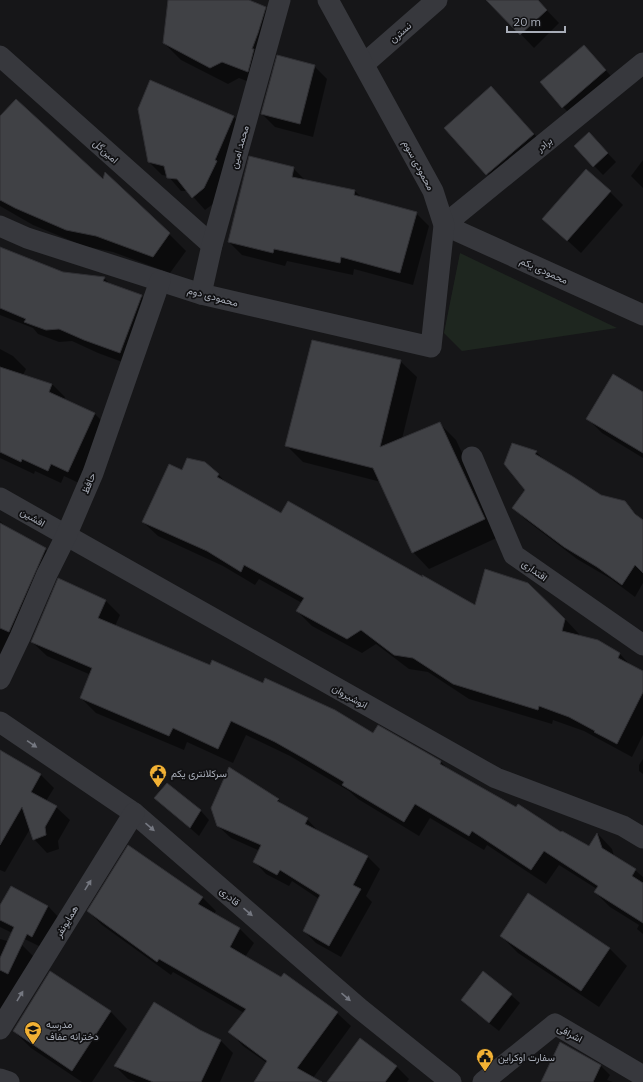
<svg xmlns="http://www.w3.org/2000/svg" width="643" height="1082" font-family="Mulish,Vazirmatn,sans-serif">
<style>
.green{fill:#1e261f}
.shadow{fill:#0007}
.building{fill:#404145;stroke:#303034}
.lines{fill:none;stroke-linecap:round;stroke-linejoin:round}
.minor{stroke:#37383d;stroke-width:21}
.oneway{fill:#757881}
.labels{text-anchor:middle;stroke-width:3.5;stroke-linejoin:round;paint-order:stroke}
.street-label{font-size:10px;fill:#a8adb8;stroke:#111113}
.poi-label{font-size:10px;fill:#a8adb8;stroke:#111113;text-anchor:start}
</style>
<rect width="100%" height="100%" fill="#161618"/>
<polygon class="green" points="460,253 617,328 462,351 444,333"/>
<g class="shadow">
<polygon points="169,0 246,0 265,8 282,24 264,88 239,78 228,84 181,60 164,43"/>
<polygon points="488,0 537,0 559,23 534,48"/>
<polygon points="584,46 618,84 576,120 563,107"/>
<polygon points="314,66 327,79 313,137 275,127 262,114"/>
<polygon points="151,81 234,117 247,130 217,201 205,210 188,191 181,191 168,176 162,175 149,162"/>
<polygon points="491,87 547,148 500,187 445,128"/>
<polygon points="0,118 103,181 169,234 186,251 170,273 113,252 84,246 33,225 0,206"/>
<polygon points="597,142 616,162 603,175 575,146"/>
<polygon points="643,160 643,188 631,176"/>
<polygon points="293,168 306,181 355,191 362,198 416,213 429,226 413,285 354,269 353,275 287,261 285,266 242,255 229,242"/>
<polygon points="610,192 623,205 581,253 544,219"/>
<polygon points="0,248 63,273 104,278 112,286 141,296 154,309 133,366 98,353 72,341 59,342 38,334 33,328 0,315"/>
<polygon points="0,349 13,356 26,369 23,375 52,384 65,397 64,400 95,414 108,427 81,484 64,476 61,483 35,471 34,474 0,458"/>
<polygon points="400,361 417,377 402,439 439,423 456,440 501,536 429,569 413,552 381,482 303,462 286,445"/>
<polygon points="643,393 643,458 602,433 587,418"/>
<polygon points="536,452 546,461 601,496 624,502 643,521 643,583 635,597 611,579 577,559 526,520 514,508 526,490 505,464"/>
<polygon points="182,471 218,474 228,485 282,514 475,606 565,619 579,634 579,636 598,641 620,654 632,667 643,672 643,735 632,757 584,731 553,720 552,724 469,699 428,672 409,669 376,644 362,653 312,626 297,611 302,603 259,579 255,585 223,566 158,536 143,522"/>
<polygon points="0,521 7,528 45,549 60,564 0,655"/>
<polygon points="105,600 120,615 115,626 441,762 449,770 562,834 590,847 598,834 612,849 614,856 635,870 643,877 643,934 637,929 639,925 610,907 595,892 597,889 559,865 546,884 487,845 484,850 430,818 419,836 358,799 349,791 290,756 246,735 233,763 187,742 184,750 96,713 81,698 91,675 47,656 32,642"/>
<polygon points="0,751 41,775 54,788 46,801 56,807 70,820 58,841 59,849 47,853 34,839 30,829 5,872 0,870"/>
<polygon points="643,759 643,774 639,771 639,765"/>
<polygon points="167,784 201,811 209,820 199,836 156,798"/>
<polygon points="278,800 285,807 307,819 319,832 367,856 380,869 366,896 372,902 341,957 316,943 304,931 319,899 292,881 289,886 266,874 254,861 260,851 231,838 218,826"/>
<polygon points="529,895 610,949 627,966 599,1007 518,953 501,936"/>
<polygon points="202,897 216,911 214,914 240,929 254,943 245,957 337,1013 351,1026 313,1078 320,1082 255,1082 267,1063 243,1046 230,1032 244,1013 173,972 171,975 102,925 88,911"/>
<polygon points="0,904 48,906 61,920 45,949 0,927"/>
<polygon points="0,939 22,945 35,958 0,1027"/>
<polygon points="50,972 111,1012 127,1029 92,1082 82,1082 31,1048 14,1031"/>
<polygon points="511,995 520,1003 499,1031 471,1009 462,1000"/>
<polygon points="199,1031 220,1040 233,1053 220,1082 136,1082 128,1079 115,1066"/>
<polygon points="561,1043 601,1066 610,1075 607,1080 613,1082 547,1082"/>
<polygon points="396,1066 409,1079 407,1082 331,1082"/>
</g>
<g class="building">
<polygon points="168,0 249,0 266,7 258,33 252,49 254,49 248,72 222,62 210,68 163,43"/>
<polygon points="486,0 538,0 547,10 520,35"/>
<polygon points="584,45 606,70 562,108 540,82"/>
<polygon points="277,55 315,65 300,124 261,114"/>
<polygon points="150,80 234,116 215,160 217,161 204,188 192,198 177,179 167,178 164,166 148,162 138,109"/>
<polygon points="491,86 534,134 486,175 444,128"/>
<polygon points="16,99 103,179 105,172 170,233 153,257 96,236 66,230 15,208 0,200 0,116"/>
<polygon points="589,132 608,153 593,167 574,146"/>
<polygon points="249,156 294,167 292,177 355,190 354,195 417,212 400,273 341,257 340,263 274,249 273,253 228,242"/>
<polygon points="586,169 611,191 567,241 542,219"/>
<polygon points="0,247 63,272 105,277 103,281 142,295 120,353 84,340 59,329 46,330 24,322 26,319 0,308"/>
<polygon points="312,340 401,360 380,447 440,422 485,519 412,553 373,468 285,446"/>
<polygon points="0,367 52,384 49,392 95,413 68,472 51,464 48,471 22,459 21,462 0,452"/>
<polygon points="613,374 643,392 643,453 586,419"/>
<polygon points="512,443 537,451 535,454 572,476 601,495 625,501 635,514 643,520 643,573 635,565 622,585 597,567 564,547 512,508 525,490 504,464"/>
<polygon points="187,458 205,462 219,474 217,477 281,513 288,501 423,577 422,575 475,605 485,569 528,583 565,619 562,631 598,640 620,653 618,658 643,671 643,692 617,744 594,732 595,731 569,717 539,706 538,710 453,684 413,658 394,655 361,630 347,639 296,611 304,598 244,565 241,572 207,551 142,522 169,464 182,470"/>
<polygon points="0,523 46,548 9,632 0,628"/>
<polygon points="58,578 106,600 98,618 210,665 212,660 263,683 265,678 335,710 373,733 378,725 441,761 440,764 516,807 518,804 561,832 562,831 589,846 597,833 602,848 636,869 632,876 643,883 643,923 594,892 598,886 544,851 531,870 472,831 469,836 415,804 404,822 342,785 344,782 305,759 275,742 231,721 218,749 173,728 169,736 80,698 92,668 31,642"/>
<polygon points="0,750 41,774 31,792 57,806 45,827 46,835 33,840 22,807 0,845"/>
<polygon points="229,767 279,799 277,801 308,818 305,824 368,856 353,885 361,889 329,946 303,931 320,895 280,870 277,875 253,862 261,845 217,826 211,808"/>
<polygon points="167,783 201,810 190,828 154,798"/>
<polygon points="128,845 203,897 198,904 240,928 230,947 281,977 284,973 338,1012 297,1068 322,1082 254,1082 267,1061 228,1032 246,1009 159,959 157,962 87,911"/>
<polygon points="11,886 48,906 32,937 27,934 8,974 0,970 0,958 14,927 0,920 0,905"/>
<polygon points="528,893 610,948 581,991 500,936"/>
<polygon points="50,971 111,1011 72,1071 13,1031"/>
<polygon points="483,971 512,994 489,1023 461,1000"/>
<polygon points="154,1002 200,1030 221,1040 201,1082 153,1082 114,1066"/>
<polygon points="360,1038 397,1066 385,1082 327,1082"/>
<polygon points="560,1042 601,1065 593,1082 541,1082"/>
</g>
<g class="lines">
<g class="minor">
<polyline points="0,56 212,245"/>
<polyline points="643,63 444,225 643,315"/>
<polyline points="364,64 437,0"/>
<polyline points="0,226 27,238 201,294 431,347 444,225 433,191 328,0"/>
<polyline points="201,294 212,245 280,0"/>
<polyline points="472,457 514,555 643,645"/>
<polyline points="0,498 496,778 623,826 643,838"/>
<polyline points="0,679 20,637 47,574 66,536 93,473 160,281"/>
<polyline points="0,722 134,813 359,1008 451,1082"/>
<polyline points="0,1029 134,813"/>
<polyline points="0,1079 9,1082"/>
<polyline points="483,1082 555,1024 643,1076"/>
</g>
</g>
<defs><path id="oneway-solid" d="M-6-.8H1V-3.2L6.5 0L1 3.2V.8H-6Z"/></defs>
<g class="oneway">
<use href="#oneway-solid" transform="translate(32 744) rotate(34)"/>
<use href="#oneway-solid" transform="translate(150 827) rotate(41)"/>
<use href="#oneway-solid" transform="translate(88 885) rotate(-58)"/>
<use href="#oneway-solid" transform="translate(248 912) rotate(41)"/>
<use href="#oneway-solid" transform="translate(20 996) rotate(-59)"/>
<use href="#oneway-solid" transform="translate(346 997) rotate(41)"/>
</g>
<defs>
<symbol id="civic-pin" viewBox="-11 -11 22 30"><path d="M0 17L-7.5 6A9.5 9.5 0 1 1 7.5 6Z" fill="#f2b134" stroke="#111113"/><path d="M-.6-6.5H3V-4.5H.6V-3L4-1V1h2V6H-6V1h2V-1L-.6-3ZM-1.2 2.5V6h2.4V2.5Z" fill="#111"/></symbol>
<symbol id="school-pin" viewBox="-11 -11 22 30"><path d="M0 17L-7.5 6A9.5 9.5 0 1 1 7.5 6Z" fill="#f2b134" stroke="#111113"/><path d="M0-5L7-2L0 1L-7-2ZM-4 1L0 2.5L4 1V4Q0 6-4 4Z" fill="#111"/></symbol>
</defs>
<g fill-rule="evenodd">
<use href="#civic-pin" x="148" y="763" width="20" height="27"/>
<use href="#school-pin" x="23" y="1020" width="20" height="27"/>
<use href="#civic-pin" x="475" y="1047" width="20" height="27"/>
</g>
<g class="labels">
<g class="street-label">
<text transform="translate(400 32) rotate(-41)" y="4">نسترن</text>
<text transform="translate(544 144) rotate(-39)" y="4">برادر</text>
<text transform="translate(239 147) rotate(-74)" y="4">محمد امین</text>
<text transform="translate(106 151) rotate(42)" y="4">امین‌گل</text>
<text transform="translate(419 165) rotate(62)" y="4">محمودی سوم</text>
<text transform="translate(544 270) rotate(24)" y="4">محمودی یکم</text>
<text transform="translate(213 296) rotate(15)" y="4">محمودی دوم</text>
<text transform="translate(88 483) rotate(-68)" y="4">حافظ</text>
<text transform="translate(33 517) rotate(30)" y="4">افشین</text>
<text transform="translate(535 570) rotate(36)" y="4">اقتداری</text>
<text transform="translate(350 696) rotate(29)" y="4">انوشیروان</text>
<text transform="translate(230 896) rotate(41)" y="4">قادری</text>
<text transform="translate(66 921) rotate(-59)" y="4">همایونفر</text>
<text transform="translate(570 1033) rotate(28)" y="4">اشرافی</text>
</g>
<g class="poi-label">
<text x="171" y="777">سرکلانتری یکم</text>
<text x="46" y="1028">مدرسه<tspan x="46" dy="12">دخترانه عفاف</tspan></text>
<text x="498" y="1061">سفارت اوکراین</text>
</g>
</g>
<path d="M507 26v6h58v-6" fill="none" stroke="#a8adb8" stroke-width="2"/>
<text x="513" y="26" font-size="12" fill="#a8adb8" stroke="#111113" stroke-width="3" paint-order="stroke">20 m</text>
</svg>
